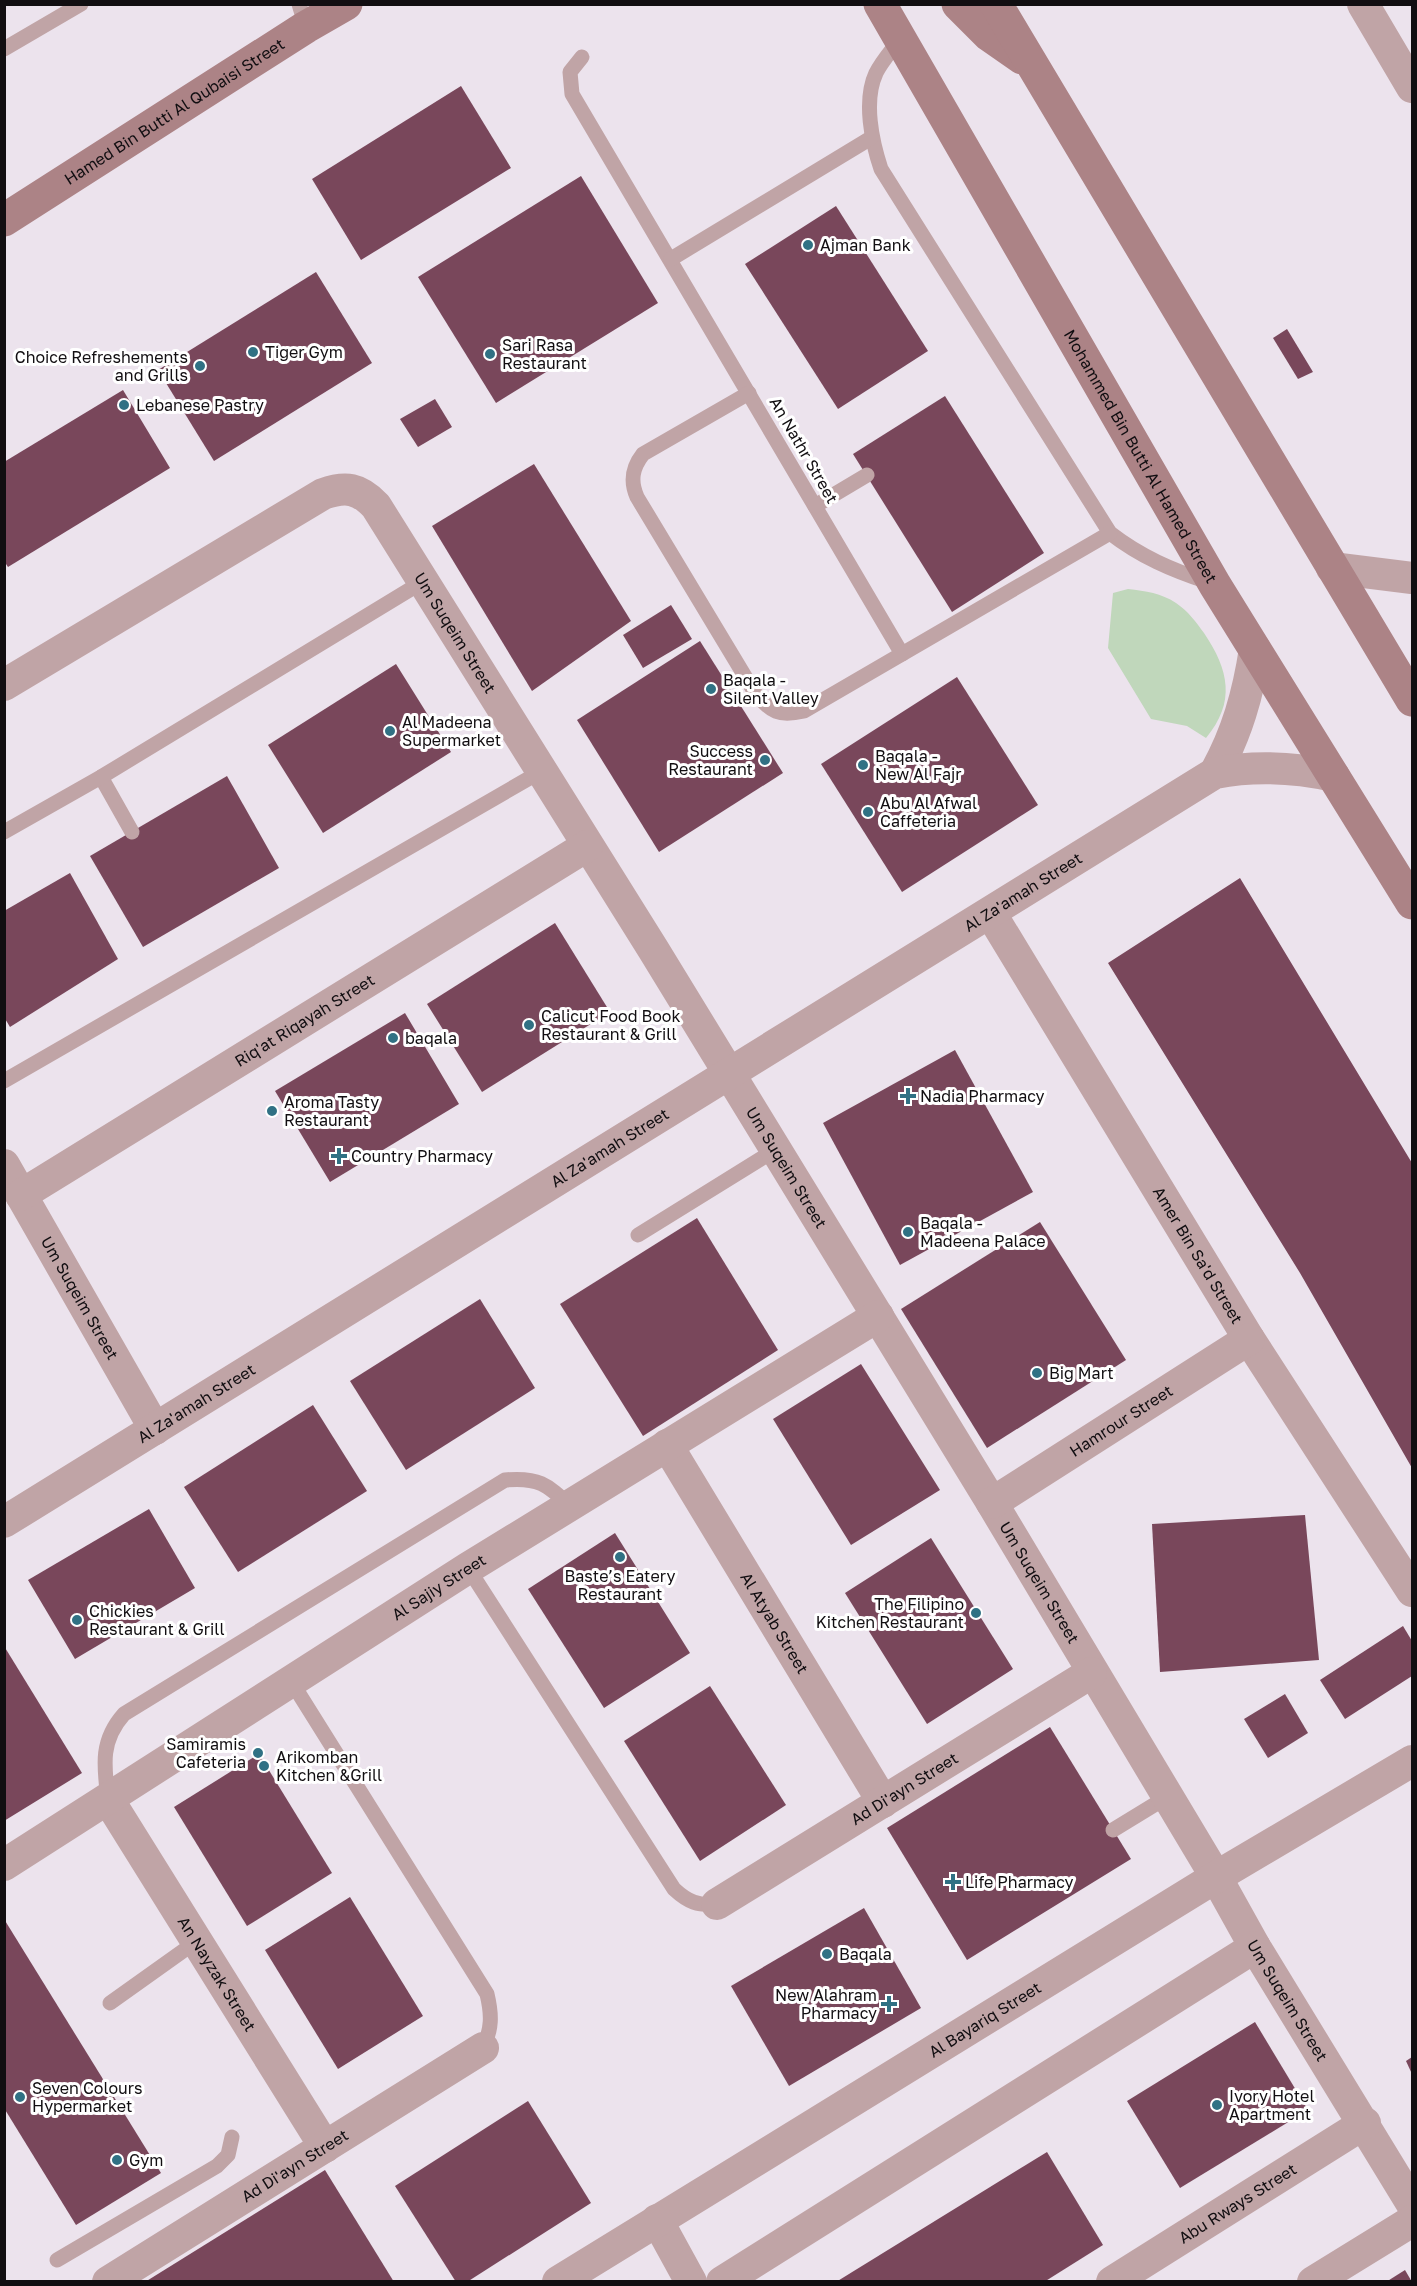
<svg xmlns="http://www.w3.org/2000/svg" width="1417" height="2286" font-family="'Golos Text',sans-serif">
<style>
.green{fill:#c0d7bb}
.building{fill:#79475b}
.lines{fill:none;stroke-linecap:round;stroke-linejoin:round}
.lane{stroke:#c0a4a6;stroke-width:15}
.street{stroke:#c0a4a6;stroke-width:32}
.secondary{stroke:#ac8386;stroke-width:33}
.poi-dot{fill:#307184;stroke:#fff;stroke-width:2}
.labels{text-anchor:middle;stroke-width:6;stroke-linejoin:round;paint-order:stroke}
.street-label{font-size:16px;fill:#110e11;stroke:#fff}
.poi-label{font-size:16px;fill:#110e11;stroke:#fff;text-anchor:start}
</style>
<rect width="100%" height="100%" fill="#ece3ed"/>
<path class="green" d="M1128 589C1146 591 1161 593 1176 603 1188 611 1196 622 1204 633 1229 670 1236 702 1206 738L1187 726 1151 719 1108 648 1113 593Z"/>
<g class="building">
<polygon points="461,86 511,168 361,260 312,179"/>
<polygon points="581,176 658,303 496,403 418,277"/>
<polygon points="836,206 928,351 838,409 745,264"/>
<polygon points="316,272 372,363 214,461 158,370"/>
<polygon points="1287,329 1313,372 1298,379 1273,338"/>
<polygon points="123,390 170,468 8,567 4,561 4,462"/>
<polygon points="945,396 1044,553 952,612 853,454"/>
<polygon points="435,399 452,427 418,447 400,419"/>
<polygon points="534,464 631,621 532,691 432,526"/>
<polygon points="671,605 692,639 643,668 623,635"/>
<polygon points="700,641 783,773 659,852 577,720"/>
<polygon points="396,664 451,752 323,833 268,745"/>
<polygon points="957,677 1038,805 902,892 821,764"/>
<polygon points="227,776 279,868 143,947 90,856"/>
<polygon points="70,873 118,959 10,1027 4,1017 4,911"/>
<polygon points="1240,878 1412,1163 1412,1468 1300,1273 1108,963"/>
<polygon points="555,923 610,1012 482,1092 427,1004"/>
<polygon points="405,1013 459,1104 330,1182 275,1091"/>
<polygon points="955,1050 1033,1192 900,1265 823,1123"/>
<polygon points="697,1218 778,1350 643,1436 560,1304"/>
<polygon points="1040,1222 1126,1360 987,1448 901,1309"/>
<polygon points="480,1299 535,1388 406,1470 350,1381"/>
<polygon points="861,1364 940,1490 851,1545 773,1419"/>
<polygon points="313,1405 367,1491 238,1572 184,1487"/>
<polygon points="149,1509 195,1588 75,1659 28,1580"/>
<polygon points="1305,1515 1319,1660 1160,1672 1152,1524"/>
<polygon points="615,1533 690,1653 604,1708 528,1589"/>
<polygon points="931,1538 1013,1669 927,1724 845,1593"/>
<polygon points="1403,1626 1412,1641 1412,1676 1345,1719 1320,1680"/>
<polygon points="4,1646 82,1773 4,1821"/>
<polygon points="710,1686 786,1805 700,1861 624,1741"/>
<polygon points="1285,1694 1308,1733 1268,1758 1244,1719"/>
<polygon points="1050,1727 1131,1859 967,1960 887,1828"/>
<polygon points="259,1754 332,1873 247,1926 174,1807"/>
<polygon points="350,1897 423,2016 338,2069 265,1950"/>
<polygon points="864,1908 921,2008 789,2086 731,1986"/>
<polygon points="4,1919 161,2173 76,2225 4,2108"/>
<polygon points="1255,2022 1308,2110 1180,2188 1127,2101"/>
<polygon points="1412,2057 1412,2074 1406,2061"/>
<polygon points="528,2101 591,2203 467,2282 456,2282 395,2186"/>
<polygon points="1047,2152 1103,2245 1044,2282 836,2282"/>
<polygon points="325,2170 394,2282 145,2282"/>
<polygon points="1405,2270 1412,2282 1386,2282"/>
</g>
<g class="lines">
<g class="lane">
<polyline points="299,4 306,27"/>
<path d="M900 39C892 50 882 61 876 73 863 101 872 142 881 169L1110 533C1141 557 1172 570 1208 582"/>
<polyline points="4,49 81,4"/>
<polyline points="582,57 570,72 572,94 902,654"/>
<polyline points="671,259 871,138"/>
<path d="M749 393 643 454C632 468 630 481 637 497L755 693C772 712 778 717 804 711L1110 533"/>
<polyline points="815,506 867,475"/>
<polyline points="101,777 132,832"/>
<polyline points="4,832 101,777 424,581"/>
<polyline points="4,1081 540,772"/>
<polyline points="638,1235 775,1150"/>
<path d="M468 1568 674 1889C688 1902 698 1906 717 1904"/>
<path d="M291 1681 487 1994C492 2015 492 2029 483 2048"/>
<path d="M108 1799C104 1766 100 1741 124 1714L505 1480C538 1477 547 1484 570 1506"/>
<polyline points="1113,1830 1167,1797"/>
<polyline points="110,2003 197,1941"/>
<polyline points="57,2260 217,2166 228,2155 232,2137"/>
</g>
<g class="street">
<polyline points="1363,4 1412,87"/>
<polyline points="1332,568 1412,578"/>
<path id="s1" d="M4 685 323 494C346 486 359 488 376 506L653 949 992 1503 1216 1877 1255 1947 1412 2204"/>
<path d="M1215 773C1237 733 1248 695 1255 649"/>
<path id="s2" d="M991 914 1249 1339 1412 1591"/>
<path id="s3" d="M4 1165 155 1429"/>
<path id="s4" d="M21 1195 587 846"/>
<path id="s5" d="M667 1445 883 1802"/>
<path id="s6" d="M992 1503 1249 1339"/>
<path id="s7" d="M4 1522 1215 773C1256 765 1293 767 1334 776"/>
<path id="s8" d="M108 1799 325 2147"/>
<path id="s9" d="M4 1865 468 1568 878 1316"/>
<path id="s10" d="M717 1904 1091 1673"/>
<polyline points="657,2220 691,2282"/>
<path id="s11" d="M108 2282 483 2048"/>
<path id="s12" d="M558 2282 1216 1877 1412 1761"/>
<polyline points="722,2282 1255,1947"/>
<path id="s13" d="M1112 2282 1365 2123"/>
<polyline points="1313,2282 1412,2221"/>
</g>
<g class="secondary">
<path id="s14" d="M880 4 1215 585 1412 903"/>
<polyline points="958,4 989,35 1022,58"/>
<polyline points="996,4 1412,700"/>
<path id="s15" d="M4 220 306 27 346 4"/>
</g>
</g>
<g class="poi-dot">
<circle cx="808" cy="245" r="6"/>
<circle cx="253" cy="352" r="6"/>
<circle cx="490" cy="354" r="6"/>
<circle cx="200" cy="366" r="6"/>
<circle cx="124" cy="405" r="6"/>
<circle cx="711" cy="689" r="6"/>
<circle cx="390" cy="731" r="6"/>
<circle cx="765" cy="760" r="6"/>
<circle cx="863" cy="765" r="6"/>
<circle cx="868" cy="812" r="6"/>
<circle cx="529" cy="1025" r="6"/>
<circle cx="393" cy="1038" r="6"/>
<path d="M905 1087h6v6h6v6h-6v6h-6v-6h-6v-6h6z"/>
<circle cx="272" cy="1111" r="6"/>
<path d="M336 1147h6v6h6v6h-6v6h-6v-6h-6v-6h6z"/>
<circle cx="908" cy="1232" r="6"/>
<circle cx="1037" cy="1373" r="6"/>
<circle cx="620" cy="1557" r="6"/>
<circle cx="976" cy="1613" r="6"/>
<circle cx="77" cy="1620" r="6"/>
<circle cx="258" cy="1753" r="6"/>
<circle cx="264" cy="1766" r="6"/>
<path d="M950 1873h6v6h6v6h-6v6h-6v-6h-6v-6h6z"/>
<circle cx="827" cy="1954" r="6"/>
<path d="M886 1995h6v6h6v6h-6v6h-6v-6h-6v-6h6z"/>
<circle cx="20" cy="2097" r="6"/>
<circle cx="1217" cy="2105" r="6"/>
<circle cx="117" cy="2160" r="6"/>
</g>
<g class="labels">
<g class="street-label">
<text dy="6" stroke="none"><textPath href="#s15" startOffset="202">Hamed Bin Butti Al Qubaisi Street</textPath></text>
<text transform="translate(804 450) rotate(60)" y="6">An Nathr Street</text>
<text dy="6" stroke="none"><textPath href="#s14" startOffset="522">Mohammed Bin Butti Al Hamed Street</textPath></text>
<text dy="6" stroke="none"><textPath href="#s1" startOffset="580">Um Suqeim Street</textPath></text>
<text dy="6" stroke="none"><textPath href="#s7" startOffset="1198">Al Za'amah Street</textPath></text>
<text dy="6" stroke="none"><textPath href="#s4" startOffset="333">Riq'at Riqayah Street</textPath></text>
<text dy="6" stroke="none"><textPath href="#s7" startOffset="712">Al Za'amah Street</textPath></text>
<text dy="6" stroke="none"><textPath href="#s1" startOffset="1209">Um Suqeim Street</textPath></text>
<text dy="6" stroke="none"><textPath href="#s2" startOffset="399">Amer Bin Sa'd Street</textPath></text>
<text dy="6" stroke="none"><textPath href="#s3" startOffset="153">Um Suqeim Street</textPath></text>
<text dy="6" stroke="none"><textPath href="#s7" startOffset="226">Al Za'amah Street</textPath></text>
<text dy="6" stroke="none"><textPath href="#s6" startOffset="153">Hamrour Street</textPath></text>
<text dy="6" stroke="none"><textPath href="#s1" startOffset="1695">Um Suqeim Street</textPath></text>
<text dy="6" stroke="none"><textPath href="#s9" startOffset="516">Al Sajiy Street</textPath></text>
<text dy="6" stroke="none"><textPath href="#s5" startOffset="208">Al Atyab Street</textPath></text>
<text dy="6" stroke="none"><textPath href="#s10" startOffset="220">Ad Di'ayn Street</textPath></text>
<text dy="6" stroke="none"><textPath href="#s8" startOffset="206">An Nayzak Street</textPath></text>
<text dy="6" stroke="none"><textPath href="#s1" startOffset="2181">Um Suqeim Street</textPath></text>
<text dy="6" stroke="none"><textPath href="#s12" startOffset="501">Al Bayariq Street</textPath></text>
<text dy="6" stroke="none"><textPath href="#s11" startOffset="220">Ad Di'ayn Street</textPath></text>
<text dy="6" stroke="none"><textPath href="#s13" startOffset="148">Abu Rways Street</textPath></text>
</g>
<g class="poi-label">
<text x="820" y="251">Ajman Bank</text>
<text x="502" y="351">Sari Rasa<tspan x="502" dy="18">Restaurant</tspan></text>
<text x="265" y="358">Tiger Gym</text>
<text x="188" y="363" text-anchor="end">Choice Refreshements<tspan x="188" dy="18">and Grills</tspan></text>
<text x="136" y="411">Lebanese Pastry</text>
<text x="723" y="686">Baqala -<tspan x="723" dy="18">Silent Valley</tspan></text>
<text x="402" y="728">Al Madeena<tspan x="402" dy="18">Supermarket</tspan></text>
<text x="753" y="757" text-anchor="end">Success<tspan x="753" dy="18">Restaurant</tspan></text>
<text x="875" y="762">Baqala -<tspan x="875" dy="18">New Al Fajr</tspan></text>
<text x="880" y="809">Abu Al Afwal<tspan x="880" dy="18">Caffeteria</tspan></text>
<text x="541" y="1022">Calicut Food Book<tspan x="541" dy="18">Restaurant &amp; Grill</tspan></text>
<text x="405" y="1044">baqala</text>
<text x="920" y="1102">Nadia Pharmacy</text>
<text x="284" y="1108">Aroma Tasty<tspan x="284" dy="18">Restaurant</tspan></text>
<text x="351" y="1162">Country Pharmacy</text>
<text x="920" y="1229">Baqala -<tspan x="920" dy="18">Madeena Palace</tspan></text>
<text x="1049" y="1379">Big Mart</text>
<text x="620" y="1582" text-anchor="middle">Baste’s Eatery<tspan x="620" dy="18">Restaurant</tspan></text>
<text x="964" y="1610" text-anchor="end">The Filipino<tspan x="964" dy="18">Kitchen Restaurant</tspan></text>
<text x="89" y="1617">Chickies<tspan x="89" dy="18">Restaurant &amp; Grill</tspan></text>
<text x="246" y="1750" text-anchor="end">Samiramis<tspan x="246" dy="18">Cafeteria</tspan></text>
<text x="276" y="1763">Arikomban<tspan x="276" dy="18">Kitchen &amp;Grill</tspan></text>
<text x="965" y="1888">Life Pharmacy</text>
<text x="839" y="1960">Baqala</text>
<text x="877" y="2001" text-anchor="end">New Alahram<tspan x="877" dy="18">Pharmacy</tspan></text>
<text x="32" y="2094">Seven Colours<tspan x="32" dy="18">Hypermarket</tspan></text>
<text x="1229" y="2102">Ivory Hotel<tspan x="1229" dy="18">Apartment</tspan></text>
<text x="129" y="2166">Gym</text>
</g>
</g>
<rect width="1417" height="2286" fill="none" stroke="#110e11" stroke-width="12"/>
</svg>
